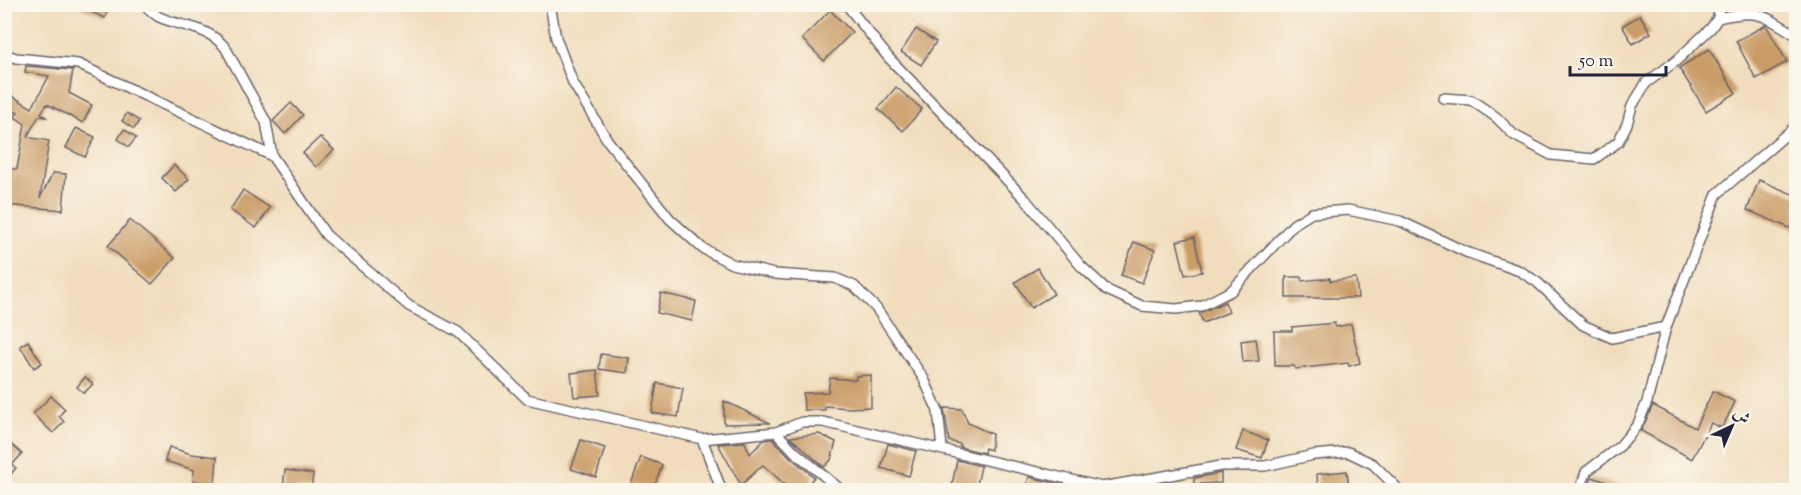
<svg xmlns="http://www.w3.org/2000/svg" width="1801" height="495" font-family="'Sorts Mill Goudy',Amiri,serif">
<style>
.building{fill:#ca9c68}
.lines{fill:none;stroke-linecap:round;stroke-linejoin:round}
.street-casing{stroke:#6a6368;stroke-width:12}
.street{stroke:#fff;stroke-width:9}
</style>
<rect width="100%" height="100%" fill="#fbf7ec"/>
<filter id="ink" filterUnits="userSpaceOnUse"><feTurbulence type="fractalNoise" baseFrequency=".0167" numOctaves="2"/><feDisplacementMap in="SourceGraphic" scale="12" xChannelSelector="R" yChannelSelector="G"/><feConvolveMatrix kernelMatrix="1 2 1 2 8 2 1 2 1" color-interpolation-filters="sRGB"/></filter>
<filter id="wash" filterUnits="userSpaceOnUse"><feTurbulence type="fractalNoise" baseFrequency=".008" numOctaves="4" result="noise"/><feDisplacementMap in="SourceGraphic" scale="24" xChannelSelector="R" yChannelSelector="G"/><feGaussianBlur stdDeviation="1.35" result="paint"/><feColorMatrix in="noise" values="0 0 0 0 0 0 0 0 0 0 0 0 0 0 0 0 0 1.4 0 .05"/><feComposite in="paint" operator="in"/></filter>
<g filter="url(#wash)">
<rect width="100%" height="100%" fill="#f1ddbd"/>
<g id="blocks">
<g class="building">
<polygon points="72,4 110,4 105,18"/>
<polygon points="830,10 852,32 824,61 802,39"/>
<polygon points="1640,15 1651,33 1633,44 1622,26"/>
<polygon points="1766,25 1787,62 1756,79 1736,41"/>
<polygon points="916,29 936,42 921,65 901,52"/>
<polygon points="1709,49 1736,93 1706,111 1679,68"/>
<polygon points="26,66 73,70 69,93 92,105 83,123 47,104 41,113 46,117 39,116 27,137 49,141 40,198 53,173 66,174 63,210 4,205 7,169 17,169 25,124 15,117 18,112 4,110 4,94 12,96 32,108 49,76 25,72"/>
<polygon points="896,87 922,109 903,131 878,109"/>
<polygon points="291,103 303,115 285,134 273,121"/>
<polygon points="127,113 139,121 134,129 122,121"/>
<polygon points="76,128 95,137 85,157 66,148"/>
<polygon points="124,129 136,138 129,147 118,139"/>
<polygon points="320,137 334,150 316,167 303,153"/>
<polygon points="174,165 189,179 176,192 162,178"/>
<polygon points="1759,180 1797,196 1797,231 1747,210"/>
<polygon points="243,190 270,208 256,228 230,210"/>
<polygon points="130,220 175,258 152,284 108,246"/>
<polygon points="1194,237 1202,272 1185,275 1177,241"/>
<polygon points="1134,242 1155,250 1142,283 1121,275"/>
<polygon points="1038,268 1054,294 1031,308 1015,282"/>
<polygon points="1286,277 1302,277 1302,281 1330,278 1330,281 1356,278 1358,298 1286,298"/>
<polygon points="661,293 696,301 692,321 657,313"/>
<polygon points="1225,302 1229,312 1203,323 1199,313"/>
<polygon points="1335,323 1335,327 1351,324 1360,363 1349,366 1348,363 1295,369 1294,366 1275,366 1274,331 1292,331 1292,327"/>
<polygon points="1256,339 1259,361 1243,362 1241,341"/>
<polygon points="28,341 42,363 34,368 20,346"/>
<polygon points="601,354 629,358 627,373 599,369"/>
<polygon points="597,370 600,395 574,397 571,373"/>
<polygon points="871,375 871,407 848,408 825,406 825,410 804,410 803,393 828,392 830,378 856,380 856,376"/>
<polygon points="85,377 93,384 84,393 77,387"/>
<polygon points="657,383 683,388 678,417 652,413"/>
<polygon points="1713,391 1735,402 1722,428 1711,423 1692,459 1641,431 1653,405 1695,428"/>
<polygon points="51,396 65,409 59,416 64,422 53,433 33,414"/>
<polygon points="724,401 770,423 724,424"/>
<polygon points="944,408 962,409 968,423 992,434 991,450 985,448 984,453 960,447 960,444 949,441"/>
<polygon points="1243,431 1268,440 1262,458 1236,450"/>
<polygon points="819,434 836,442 831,460 824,467 790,437"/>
<polygon points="4,438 22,454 12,465 16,468 4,482"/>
<polygon points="773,439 790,457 814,477 810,482 819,490 791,490 763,465 741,485 718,444 745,442 750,454 764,440"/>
<polygon points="581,440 605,448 596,477 571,469"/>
<polygon points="888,444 916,451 909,476 881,468"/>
<polygon points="169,447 191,454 217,457 215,483 193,481 194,470 165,461"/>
<polygon points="641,457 662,465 653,490 631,484"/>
<polygon points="957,460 981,466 976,490 951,490"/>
<polygon points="285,470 313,474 311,490 283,489"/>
<polygon points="1347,471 1349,490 1318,490 1317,474"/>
<polygon points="1221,473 1221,483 1194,484 1194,478"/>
<polygon points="1029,477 1076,488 1076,490 1025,490"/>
<polygon points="1592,477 1627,489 1627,490 1587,490"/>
<polygon points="1169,482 1172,490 1154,490 1152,485"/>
</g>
</g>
</g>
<g filter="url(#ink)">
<use href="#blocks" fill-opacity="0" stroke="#6a6368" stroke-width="1.5"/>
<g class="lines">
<defs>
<g id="street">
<path d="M144 4C149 9 154 14 159 17 184 28 205 25 225 47L266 122 272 156 326 235 409 306 458 332 527 399 702 439 776 432 802 422H823L1102 487 1221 466H1265L1314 455 1348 452 1373 464 1399 490"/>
<polyline points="550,4 556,38 573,83 608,141 670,219 702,248 732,264 774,274 835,278 854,286 876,308 924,379 938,411 942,448"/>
<polyline points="846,4 888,57 1025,199 1081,266 1107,290 1142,306 1176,309 1201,306 1231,291 1294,224 1312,213 1348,210 1400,221 1466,252 1520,271 1537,282 1583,325 1612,338 1666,327"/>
<path d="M1718 18C1759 9 1762 14 1796 35"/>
<polyline points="4,54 16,58 78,64 272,156"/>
<polyline points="1443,98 1471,100 1496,117 1514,135 1551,155 1594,159 1618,142 1627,124 1632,106 1646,83 1676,61 1711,28 1718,18 1719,4"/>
<polyline points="776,432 795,452 841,490"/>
<polyline points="702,439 720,486 720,490"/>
<polyline points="1580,490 1586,472 1620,446 1638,424 1647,402 1666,327 1717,194 1796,126"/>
</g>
</defs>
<use href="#street" class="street-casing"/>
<use href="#street" class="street"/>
</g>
</g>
<rect width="1801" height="495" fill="none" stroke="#fbf7ec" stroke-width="24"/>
<g transform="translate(1732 426) rotate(44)" stroke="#fbf7ec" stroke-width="4.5" paint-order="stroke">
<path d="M0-4.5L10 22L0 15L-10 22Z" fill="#22223b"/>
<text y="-9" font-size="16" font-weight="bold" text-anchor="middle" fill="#22223b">ش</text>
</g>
<path d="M1570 66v9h96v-9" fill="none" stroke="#22223b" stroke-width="3"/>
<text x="1579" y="66" font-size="18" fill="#22223b" stroke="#fbf7ec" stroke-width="4.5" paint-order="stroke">50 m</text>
</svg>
